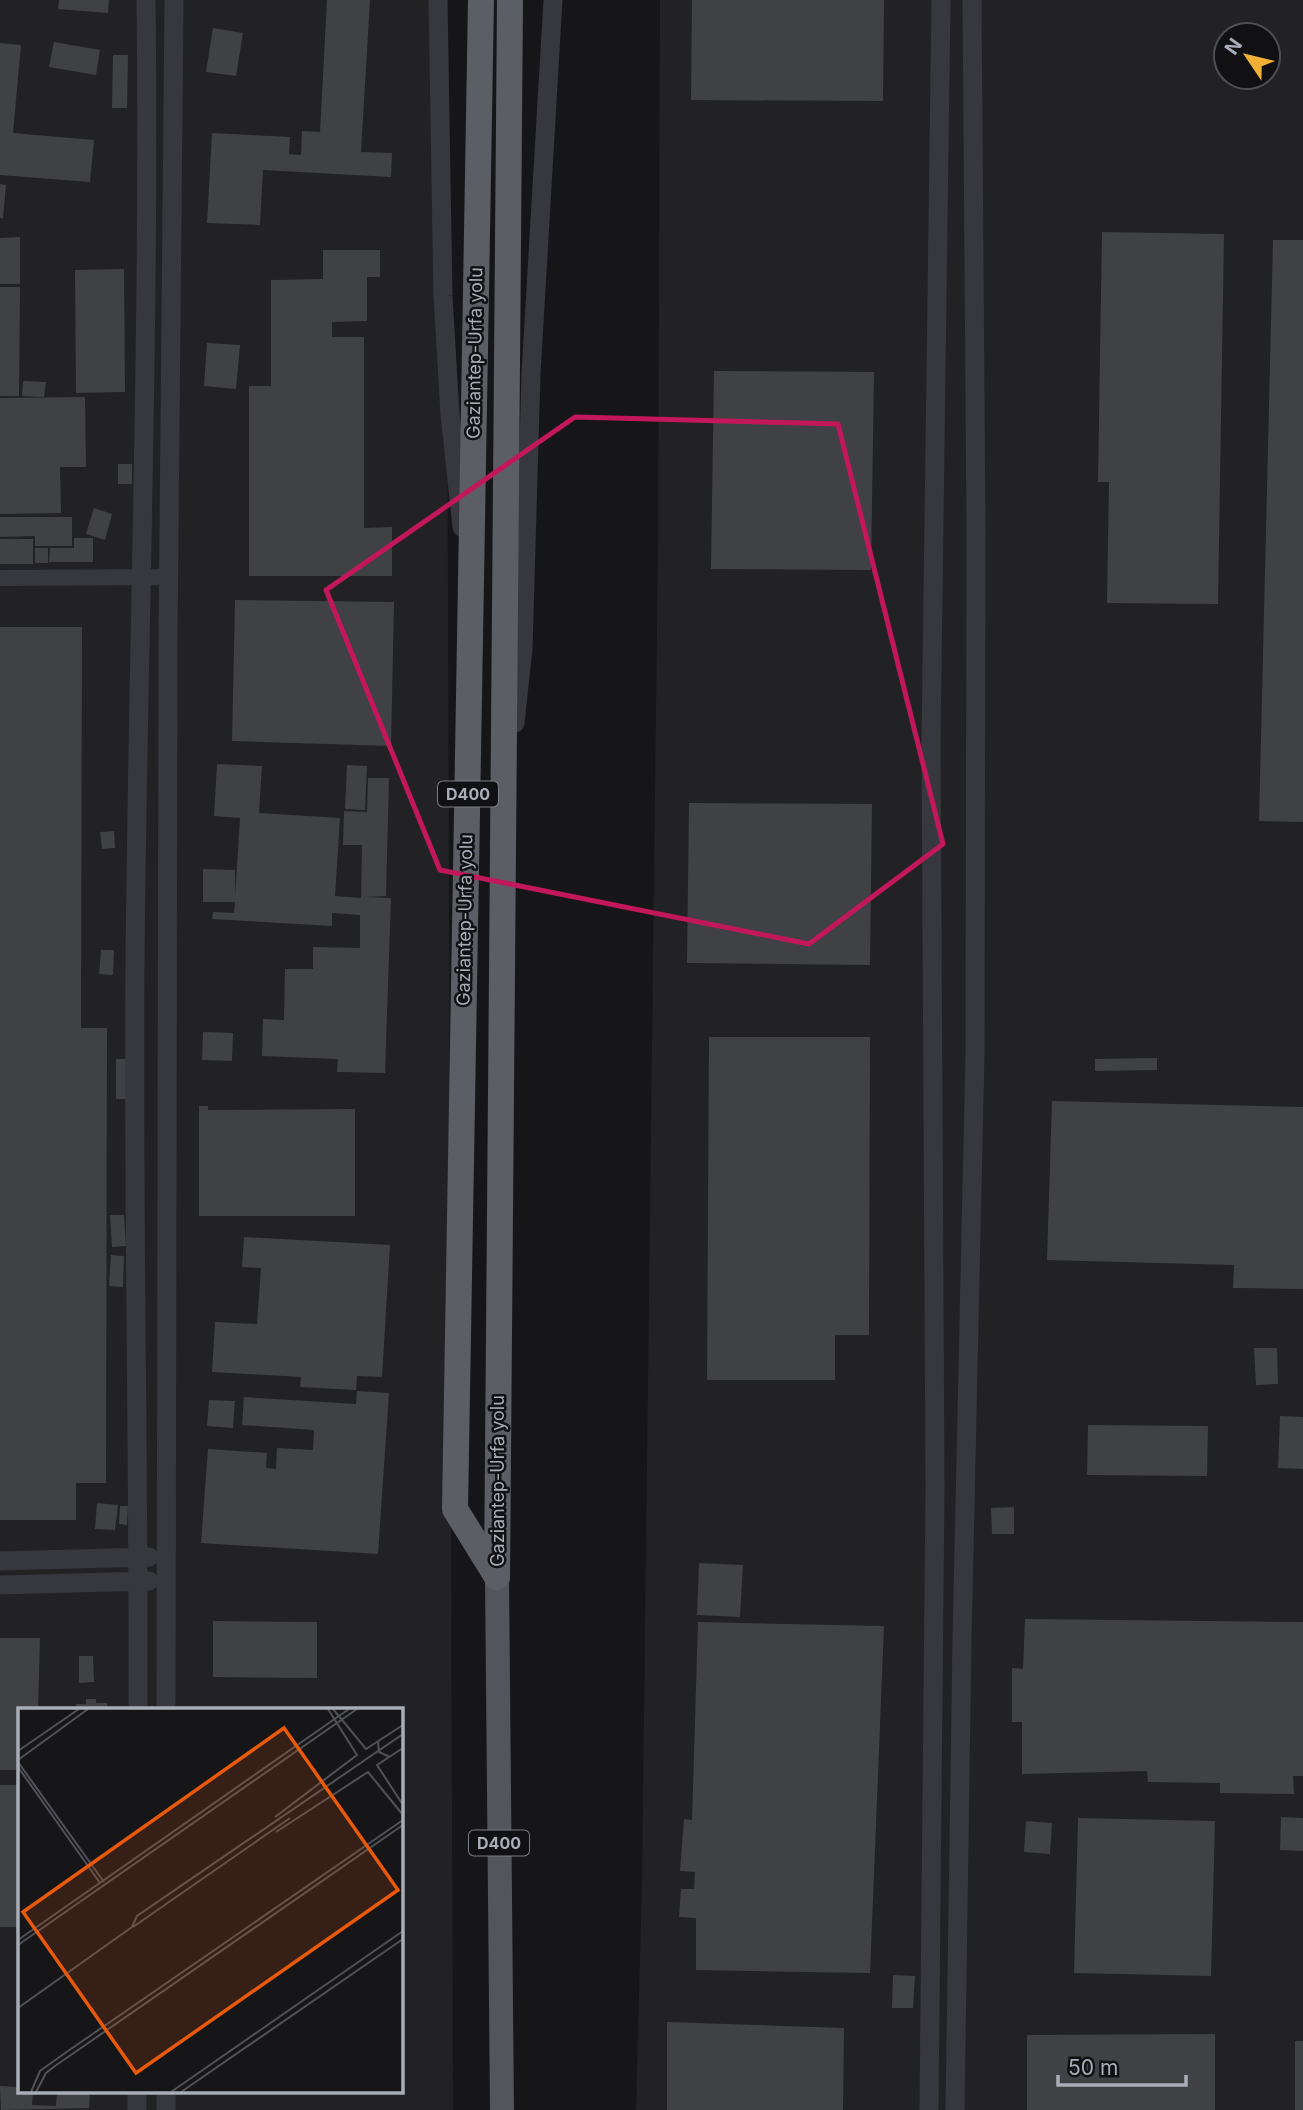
<svg xmlns="http://www.w3.org/2000/svg" width="1303" height="2110" font-family="Inter,sans-serif">
<style>
.built{fill:#222225;fill-rule:evenodd}
.building{fill:#404145}
.lines{fill:none;stroke-linecap:round;stroke-linejoin:round}
.minor{stroke:#37383d;stroke-width:16}
.tertiary{stroke:#37383d;stroke-width:19}
.primary{stroke:#53555c;stroke-width:24}
.trunk{stroke:#5b5e65;stroke-width:26}
.marked{fill:none;stroke:#c2185b;stroke-width:5;stroke-linejoin:round}
.labels{text-anchor:middle;stroke-width:5;stroke-linejoin:round;paint-order:stroke}
.shield{fill:#111113;stroke:#7b7e86;stroke-width:2}
.shield-label{font-size:16px;font-weight:bold;fill:#a8adb8}
.street-label{font-size:18px;fill:#a8adb8;stroke:#111113}
.inset-road{fill:none;stroke:#505258;stroke-width:2}
.view{fill:#e8590c;fill-opacity:0.15;stroke:#e8590c;stroke-width:3.5}
.inset-edge{fill:none;stroke:#a8adb8;stroke-width:3.5}
</style>
<rect width="100%" height="100%" fill="#161618"/>
<g class="built">
<path d="M0 0H446L453 2110H0ZM19 1709H401V2091H19Z"/>
<path d="M660 0H1303V2110H636L642 1881 658 543ZM1226 35H1268V77H1226Z"/>
</g>
<g class="building">
<polygon points="59,0 109,0 108,13 58,9"/>
<polygon points="327,0 370,0 361,152 392,153 391,177 263,170 260,225 207,223 212,133 290,137 289,154 301,155 302,131 320,132"/>
<polygon points="692,0 884,0 883,101 691,100"/>
<polygon points="213,28 243,33 236,76 206,72"/>
<polygon points="54,42 100,50 96,75 49,67"/>
<polygon points="0,43 21,45 13,133 94,140 90,182 0,175"/>
<polygon points="113,55 128,55 127,108 112,108"/>
<polygon points="0,184 6,185 3,218 0,218"/>
<polygon points="1102,232 1224,234 1218,604 1107,603 1109,482 1098,482"/>
<polygon points="20,237 20,284 0,284 0,238"/>
<polygon points="1273,240 1303,240 1303,822 1259,821"/>
<polygon points="323,250 380,250 380,277 367,277 367,321 332,322 332,337 364,337 364,528 392,527 392,576 249,576 249,386 271,386 271,280 323,279"/>
<polygon points="124,269 125,392 76,393 75,270"/>
<polygon points="0,287 20,287 19,396 0,396"/>
<polygon points="207,343 240,345 236,389 204,386"/>
<polygon points="714,371 874,372 871,570 711,569"/>
<polygon points="23,381 46,382 44,397 22,396"/>
<polygon points="85,397 86,467 60,467 61,513 0,514 0,398"/>
<rect x="118" y="464" width="14" height="20"/>
<polygon points="94,508 112,514 105,540 86,534"/>
<polygon points="0,517 72,517 72,546 35,546 35,536 0,537"/>
<polygon points="74,538 93,538 93,562 49,562 50,548 74,548"/>
<rect x="0" y="539" width="33" height="25"/>
<rect x="35" y="548" width="13" height="15"/>
<polygon points="235,600 394,602 391,746 232,741"/>
<polygon points="0,627 82,627 81,1028 107,1028 106,1483 76,1483 76,1520 0,1520"/>
<polygon points="217,764 262,766 259,813 340,818 335,896 361,898 362,845 343,845 344,811 367,812 368,778 389,778 386,896 364,897 391,898 385,1073 337,1072 338,1059 262,1056 263,1019 284,1020 285,969 313,969 313,947 360,948 360,915 332,913 332,926 212,919 213,912 234,913 235,902 203,902 203,869 235,870 235,896 240,818 214,816"/>
<polygon points="347,765 367,766 365,810 345,809"/>
<polygon points="689,803 872,804 870,965 687,963"/>
<polygon points="114,831 115,848 102,849 100,832"/>
<polygon points="101,950 114,950 113,975 99,974"/>
<polygon points="203,1032 233,1033 232,1061 202,1060"/>
<polygon points="709,1037 870,1037 869,1335 835,1335 835,1380 707,1380"/>
<polygon points="1157,1058 1157,1070 1095,1071 1095,1059"/>
<polygon points="116,1059 131,1059 130,1099 116,1099"/>
<polygon points="1052,1101 1303,1107 1303,1289 1233,1288 1234,1265 1047,1260"/>
<polygon points="199,1106 208,1106 208,1110 355,1109 355,1216 199,1216"/>
<polygon points="110,1215 124,1215 126,1246 112,1247"/>
<polygon points="244,1237 390,1245 382,1377 357,1376 356,1390 300,1387 301,1377 212,1372 215,1322 257,1324 261,1268 242,1267"/>
<polygon points="111,1255 124,1256 123,1287 109,1286"/>
<polygon points="1254,1348 1277,1348 1278,1384 1256,1385"/>
<polygon points="357,1391 389,1393 378,1554 201,1543 208,1449 267,1453 266,1468 276,1469 277,1448 313,1450 314,1430 242,1425 244,1397 356,1404"/>
<polygon points="209,1400 235,1401 233,1428 207,1426"/>
<polygon points="1280,1416 1303,1417 1303,1469 1278,1468"/>
<polygon points="1088,1425 1208,1426 1207,1476 1087,1475"/>
<polygon points="97,1503 118,1505 115,1530 95,1529"/>
<polygon points="120,1506 128,1506 127,1525 119,1524"/>
<polygon points="1014,1507 1014,1534 992,1534 991,1508"/>
<polygon points="699,1563 743,1565 740,1617 697,1615"/>
<polygon points="1025,1619 1303,1622 1303,1776 1293,1776 1294,1794 1220,1793 1220,1783 1148,1782 1147,1771 1022,1774 1022,1722 1012,1722 1012,1668 1023,1669"/>
<polygon points="213,1621 317,1622 317,1678 213,1677"/>
<polygon points="698,1622 884,1626 870,1973 696,1970 696,1918 679,1917 681,1889 694,1889 695,1872 680,1871 684,1819 692,1820"/>
<polygon points="0,1638 40,1638 38,1709 19,1709 19,1770 0,1770"/>
<polygon points="79,1656 93,1656 94,1682 79,1683"/>
<polygon points="86,1699 96,1699 96,1703 107,1703 107,1709 76,1709 76,1704 86,1704"/>
<rect x="0" y="1785" width="19" height="142"/>
<polygon points="1281,1817 1303,1818 1303,1851 1280,1850"/>
<polygon points="1078,1818 1215,1821 1211,1976 1074,1973"/>
<polygon points="1026,1821 1052,1823 1050,1854 1024,1852"/>
<polygon points="893,1975 915,1976 913,2008 892,2008"/>
<polygon points="667,2022 844,2028 843,2110 667,2110"/>
<polygon points="1215,2034 1215,2110 1027,2110 1027,2035"/>
<rect x="1295" y="2041" width="8" height="69"/>
<polygon points="0,2086 19,2087 19,2091 33,2091 32,2105 56,2106 57,2091 90,2091 89,2108 1,2110"/>
</g>
<g class="lines">
<polyline class="minor" points="0,578 168,577"/>
<g class="tertiary">
<polyline points="438,0 443,296 450,414 462,527"/>
<polyline points="515,723 523,649 531,374 553,0"/>
<polyline points="0,1561 149,1557"/>
<polyline points="0,1585 149,1581"/>
<path d="M138 1709C139 1460 133 1211 135 962 138 641 150 321 146 0"/>
<polyline points="166,1709 168,641 174,0"/>
<polyline points="137,2110 137,2091"/>
<polyline points="166,2110 166,2091"/>
<polyline points="929,2110 935,1487 931,742 941,0"/>
<polyline points="955,2110 962,1640 975,1052 976,530 972,0"/>
</g>
<polyline class="primary" points="497,1577 502,2110"/>
<g class="trunk">
<polyline points="481,0 455,1509 497,1577"/>
<polyline points="497,1577 510,0"/>
</g>
</g>
<path class="marked" d="M575 417 838 424 943 844 809 944 440 870 326 590Z"/>
<g class="labels">
<g class="shield">
<rect x="438" y="781.5" width="60" height="25" rx="5"/>
<rect x="469" y="1830.5" width="60" height="25" rx="5"/>
</g>
<g class="shield-label">
<text x="468" y="800">D400</text>
<text x="499" y="1849">D400</text>
</g>
<g class="street-label">
<text transform="translate(475 353) rotate(-89)" y="6">Gaziantep-Urfa yolu</text>
<text transform="translate(465 920) rotate(-89)" y="6">Gaziantep-Urfa yolu</text>
<text transform="translate(498 1481) rotate(-90)" y="6">Gaziantep-Urfa yolu</text>
</g>
</g>
<g transform="translate(18 1708)">
<rect width="385" height="385" fill="#161618"/>
<path class="inset-road" d="M315 1 348 41 385 17M360 34 361 44 372 49M385 40 359 57 385 97M0 43 61 1M0 52 70 1M0 54 86 174M0 59 82 175M257 109 339 47 310 1M258 124 350 64 385 107M114 219 119 208 385 26M115 219 272 110M0 232 331 1M0 237 339 1M0 300 114 219M13 384 22 363 50 343 385 112M18 384 28 365 37 358 385 117M153 384 385 223M163 384 385 231"/>
<path class="view" d="M266 20 380 182 118 365 5 204Z"/>
<rect width="385" height="385" class="inset-edge"/>
</g>
<g transform="translate(1247 56) rotate(305)"><circle r="33" fill="#111113" stroke="#4d4f55" stroke-width="2"/>
<path d="M0-5L12 26L0 18L-12 26Z" fill="#f2b134"/>
<text y="-10" font-size="19" font-weight="bold" text-anchor="middle" fill="#a8adb8">N</text>
</g>
<path d="M1058 2075v10h128v-10" fill="none" stroke="#a8adb8" stroke-width="3.5"/>
<text x="1068" y="2075" font-size="21" fill="#a8adb8" stroke="#111113" stroke-width="5" paint-order="stroke">50 m</text>
</svg>
